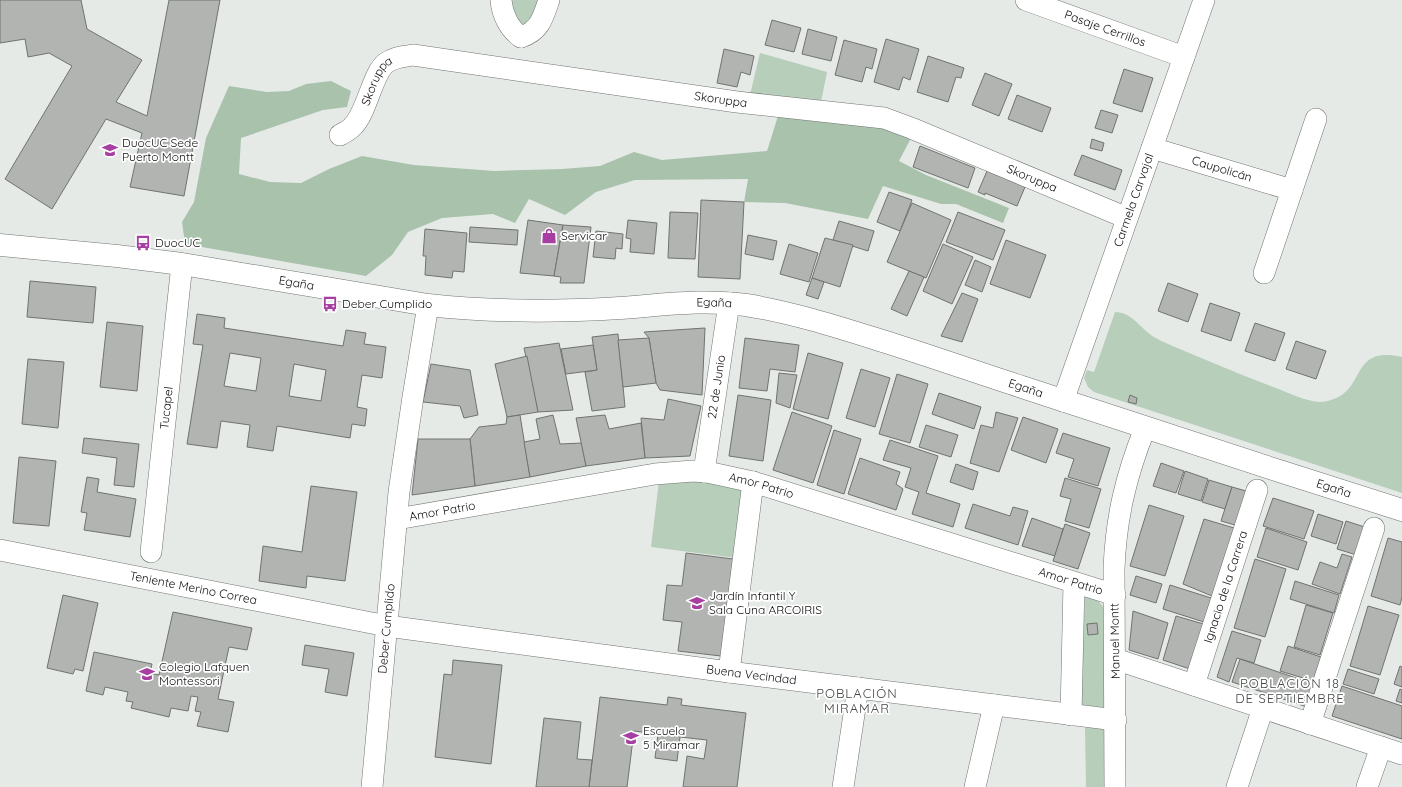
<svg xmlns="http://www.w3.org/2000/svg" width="1402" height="787" font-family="Quicksand,sans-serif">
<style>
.green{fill:#b6ceba}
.forest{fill:#a8c2ac}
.building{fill:#b1b4b1;stroke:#707370;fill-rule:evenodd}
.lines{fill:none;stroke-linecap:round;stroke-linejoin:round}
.minor-casing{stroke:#717471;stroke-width:22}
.major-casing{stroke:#717471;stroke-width:23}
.minor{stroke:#fff;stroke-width:21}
.major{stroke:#fff;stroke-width:22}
.labels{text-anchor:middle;stroke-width:3.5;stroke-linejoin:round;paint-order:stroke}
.street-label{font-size:12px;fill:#0d0e0d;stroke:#fff}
.poi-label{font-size:12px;fill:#0d0e0d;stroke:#fff;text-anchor:start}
.neighbourhood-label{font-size:13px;letter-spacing:1px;fill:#454846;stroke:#fff}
</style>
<rect width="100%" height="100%" fill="#e6eae7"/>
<g class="green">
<polygon points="507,0 542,0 536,18 525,25 518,24"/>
<polygon points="760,53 827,72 821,102 750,95"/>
<path d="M1115 312C1129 312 1136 322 1146 331 1152 337 1160 340 1168 344 1203 359 1239 374 1276 388 1289 393 1305 401 1319 402 1323 402 1328 401 1331 400 1367 390 1349 345 1402 357V493L1094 392 1088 387 1084 378 1087 370 1094 372Z"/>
<polygon points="687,479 747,487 737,558 651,547 659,481"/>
<path d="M1085 595C1095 598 1100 601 1106 611L1107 705 1104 708 1083 706 1081 702Z"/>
<polygon points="1091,727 1103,729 1107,732 1108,787 1086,787 1085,728"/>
</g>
<polygon class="forest" points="331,81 351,91 347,107 323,110 241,138 239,174 270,182 301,183 329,169 362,156 414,165 494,171 562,169 600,166 634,152 662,160 767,151 778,116 880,127 911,138 899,161 926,175 1009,208 1003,223 956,204 941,204 883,186 868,219 785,203 744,202 748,179 635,180 596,192 565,215 529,199 515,223 493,214 442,218 408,232 392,255 366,276 185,244 182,222 194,202 206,138 229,86 267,92 289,91 306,84"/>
<g class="building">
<polygon points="0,0 81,0 87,29 142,60 116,102 147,116 169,0 220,0 184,196 130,187 142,133 106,119 52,209 5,179 72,66 49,53 28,57 25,39 0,43"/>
<polygon points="772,20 801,28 794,52 765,45"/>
<polygon points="808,29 837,37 831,61 802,54"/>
<polygon points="886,39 919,49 910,80 903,77 899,90 874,82"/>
<polygon points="844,40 877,49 872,69 866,67 862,82 835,75"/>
<polygon points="724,49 754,56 750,75 741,72 737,87 717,83"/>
<polygon points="928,56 964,68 961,78 956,77 948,102 917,92"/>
<polygon points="1124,69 1153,78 1142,112 1113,103"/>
<polygon points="985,73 1012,84 999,116 972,105"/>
<polygon points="1017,95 1051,108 1042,132 1008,119"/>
<polygon points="1101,110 1118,115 1112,133 1095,128"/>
<polygon points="1092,139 1104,143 1102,151 1090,148"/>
<polygon points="920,146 975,168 968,188 913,167"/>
<polygon points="1082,155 1122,170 1115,190 1074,175"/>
<polygon points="987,171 1025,187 1017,206 985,193 985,195 978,192"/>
<polygon points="889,192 912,200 900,231 877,222"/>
<polygon points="701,200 744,202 740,279 698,277"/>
<polygon points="912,203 951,220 926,278 887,262"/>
<polygon points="670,212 698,213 695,259 668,258"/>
<polygon points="958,212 1005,230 993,260 946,242"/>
<polygon points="528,220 563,225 554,276 520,273"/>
<polygon points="628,220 657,223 654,254 630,252 631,239 626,238"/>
<polygon points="839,221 874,231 868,251 833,240"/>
<polygon points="563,225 591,227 584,283 560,283 561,277 554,276"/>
<polygon points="470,227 518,230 517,245 469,242"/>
<polygon points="425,229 467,233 464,272 453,271 452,278 425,275 426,256 423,256"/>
<polygon points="596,231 623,234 622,249 616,248 615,259 593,257"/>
<polygon points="748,235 777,241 773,260 745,254"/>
<polygon points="825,238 853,245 840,287 812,278"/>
<polygon points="1006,240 1046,255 1030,298 990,284"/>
<polygon points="789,244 818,253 809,282 780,274"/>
<polygon points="943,244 973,257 952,304 923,291"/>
<polygon points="975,260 991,267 982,292 965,285"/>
<polygon points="909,271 924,277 907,316 891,309"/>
<polygon points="812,278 824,282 818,299 806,295"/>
<polygon points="30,281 96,287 93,323 27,317"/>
<polygon points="1168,283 1198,294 1188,322 1158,311"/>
<polygon points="962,293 978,299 962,342 941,336"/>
<polygon points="1210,303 1240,313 1231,341 1201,331"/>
<path d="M197 314 225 318 224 328 343 346 346 330 366 333 364 344 386 347 382 378 362 375 357 407 367 409 365 426 352 424 350 438 277 426 273 451 247 447 250 425 221 421 217 448 187 444 203 345 193 344ZM230 353 261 358 256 391 224 386ZM294 364 326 370 321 401 289 396Z"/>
<polygon points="107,322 143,326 137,391 100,387"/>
<polygon points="1255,323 1285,333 1275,361 1245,351"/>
<polygon points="705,328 702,395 660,390 656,383 649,338 644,332"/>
<polygon points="618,334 625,407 592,411 585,372 597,370 592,337"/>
<polygon points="649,338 656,383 623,387 618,340"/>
<polygon points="745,338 799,345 795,372 770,369 767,391 739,388"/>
<polygon points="1296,341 1326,351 1316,379 1286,369"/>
<polygon points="559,343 573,410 538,412 524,348"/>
<polygon points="593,345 597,370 566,374 561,349"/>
<polygon points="808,353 843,363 828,419 793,409"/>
<polygon points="527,356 538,412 507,417 495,364"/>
<polygon points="28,359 64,362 58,428 22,424"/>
<polygon points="431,364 470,370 478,415 464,418 460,406 423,402"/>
<polygon points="861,369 890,378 875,427 846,418"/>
<polygon points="779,373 797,375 790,408 776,403"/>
<polygon points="897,374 928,384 910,443 879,434"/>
<polygon points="939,393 981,407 974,429 932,414"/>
<polygon points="738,395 771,400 763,461 729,456"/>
<polygon points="1130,395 1137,398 1136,404 1128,402"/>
<polygon points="668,399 701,406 690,456 645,458 641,418 664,420"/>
<polygon points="792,412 832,426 813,483 773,470"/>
<polygon points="996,412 1018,418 999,472 970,463 981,425 993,428"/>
<polygon points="520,415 530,477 475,486 470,439 479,427 506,424 507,417"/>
<polygon points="553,415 560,444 582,443 586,466 530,477 524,442 540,439 536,419"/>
<polygon points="605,415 609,429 641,423 645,458 586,466 576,418"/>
<polygon points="1023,417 1058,429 1046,463 1011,450"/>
<polygon points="926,425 958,435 951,457 919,447"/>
<polygon points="834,430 861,439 844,494 817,485"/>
<polygon points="1063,433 1110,448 1098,486 1068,477 1074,459 1056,453"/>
<polygon points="84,438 139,444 134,487 114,485 117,458 82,453"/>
<polygon points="418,439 470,439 475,486 412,495"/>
<polygon points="890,440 938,456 926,493 960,504 953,527 912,514 919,492 905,487 911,468 883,460"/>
<polygon points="19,457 56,461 49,526 13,523"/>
<polygon points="860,458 900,472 896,484 903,489 896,510 848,494"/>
<polygon points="1161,463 1184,471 1176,493 1153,486"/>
<polygon points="956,464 978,472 973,490 950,482"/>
<polygon points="1185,471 1208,479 1201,501 1178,494"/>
<polygon points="87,477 99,479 97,492 136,499 130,537 84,530 87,513 81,512"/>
<polygon points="1065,478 1101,489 1089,528 1065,521 1071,499 1060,496"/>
<polygon points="1209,480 1232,487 1225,509 1202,502"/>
<polygon points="311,486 357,492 345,581 307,576 306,588 259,581 263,546 302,552"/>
<polygon points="1232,487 1246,491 1235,525 1221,521"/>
<polygon points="1273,498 1314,511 1304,539 1263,526"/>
<polygon points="973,504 1010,516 1013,507 1028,511 1018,545 965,528"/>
<polygon points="1149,505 1184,516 1165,576 1130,566"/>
<polygon points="1318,514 1343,522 1336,544 1311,536"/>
<polygon points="1032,518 1063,529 1055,556 1022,546"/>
<polygon points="1204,519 1234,528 1212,596 1183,584"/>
<polygon points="1346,521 1368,528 1360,556 1337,549"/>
<polygon points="1065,524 1090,533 1078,569 1053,561"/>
<polygon points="1266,528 1307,542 1298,570 1257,557"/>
<polygon points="1388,538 1402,542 1402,597 1400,605 1371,596"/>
<polygon points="686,553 733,559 721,656 678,651 682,622 663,620 667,585 682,586"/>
<polygon points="1342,554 1352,557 1340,594 1312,584 1320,562 1337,568"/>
<polygon points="1255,559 1286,569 1265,637 1234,628"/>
<polygon points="1136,576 1162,584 1156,603 1130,595"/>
<polygon points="1295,581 1339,595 1334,613 1290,599"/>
<polygon points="1170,585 1211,598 1204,622 1163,609"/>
<polygon points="63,595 98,603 83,671 75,669 73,674 47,668"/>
<polygon points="1306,605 1333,613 1320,655 1294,647"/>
<polygon points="1368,606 1399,615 1380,675 1350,666"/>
<polygon points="1133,611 1168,623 1158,659 1129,650"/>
<polygon points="173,612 252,628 247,650 229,647 218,699 234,702 228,732 197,726 201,712 195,711 198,697 191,696 188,711 171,708 169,717 131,708 133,702 126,701 128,692 105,687 103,695 86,691 94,652 152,664 150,673 159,675"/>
<polygon points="1176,616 1207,625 1193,670 1163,660"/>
<polygon points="1097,623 1098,634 1088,635 1087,624"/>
<polygon points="1232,631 1261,640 1254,663 1237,658 1229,682 1217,677"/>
<polygon points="305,645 354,653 347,696 325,692 329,669 302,665"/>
<polygon points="1288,646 1321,657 1313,681 1280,671"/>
<polygon points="1240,659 1314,684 1307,707 1232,682"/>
<polygon points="453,660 502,665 491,764 435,757 444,674 452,675"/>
<polygon points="1400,666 1402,667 1402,687 1394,684"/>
<polygon points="1348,669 1379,679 1374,694 1343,684"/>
<polygon points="1342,686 1402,706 1402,739 1332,716"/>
<polygon points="1400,689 1402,690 1402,703 1396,701"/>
<polygon points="600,697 667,705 668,697 682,699 681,705 746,713 737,787 683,787 687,756 704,759 707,740 680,737 677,761 655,758 658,734 634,731 627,787 589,787"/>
<polygon points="544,718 581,722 577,759 592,760 589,787 536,787"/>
</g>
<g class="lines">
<defs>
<g id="minor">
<path d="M501 0C502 14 509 29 521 37"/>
<path id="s1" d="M1026 0 1184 57"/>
<path d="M521 37C540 31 543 17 549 0"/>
<path id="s2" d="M340 135C345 132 350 130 353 126 367 112 373 72 386 63 394 57 403 57 413 55L737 102 884 118 911 128 1127 218"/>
<path id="s3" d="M1152 148 1292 190"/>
<polyline points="1264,273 1316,119"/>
<path id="s4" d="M1063 401 1204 0"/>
<path id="s5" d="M704 472 729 303"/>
<path id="s6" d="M397 519 655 474 693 471 707 472 753 482 1115 595"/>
<path id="s7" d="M0 550 387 626 729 672 1116 720"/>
<path id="s8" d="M151 552 182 264"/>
<polyline points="1115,659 1402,754"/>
<polyline points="729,672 753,482"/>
<path id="s9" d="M1194 685 1257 490"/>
<polyline points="1071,715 1074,583"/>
<polyline points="1310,724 1374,528"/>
<path id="s10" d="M372 787 399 492 413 397 428 305"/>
<polyline points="843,787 858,688"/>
<polyline points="975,787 994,705"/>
<path d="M1115 787 1114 569C1116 517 1126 476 1145 428"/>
<polyline points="1237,787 1263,708"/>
<polyline points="1367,787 1381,747"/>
</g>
<g id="major">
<path id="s11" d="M0 245 117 256 182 264 428 305C491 312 556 312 620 308 662 305 704 299 746 305 796 313 844 329 892 344 936 358 979 373 1022 387 1148 429 1275 470 1402 510"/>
</g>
</defs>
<use href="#minor" class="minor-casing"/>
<use href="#major" class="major-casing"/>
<use href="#minor" class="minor"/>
<use href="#major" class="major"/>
</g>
<defs>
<symbol id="university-bare" viewBox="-9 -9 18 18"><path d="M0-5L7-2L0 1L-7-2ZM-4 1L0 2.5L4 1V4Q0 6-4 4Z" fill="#a73fa2" stroke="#fff" stroke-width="2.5" paint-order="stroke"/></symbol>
<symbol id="shop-bare" viewBox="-9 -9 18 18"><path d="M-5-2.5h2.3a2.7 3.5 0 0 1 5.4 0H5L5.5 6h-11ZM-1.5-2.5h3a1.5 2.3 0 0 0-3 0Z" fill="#a73fa2" stroke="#fff" stroke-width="2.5" paint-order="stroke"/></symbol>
<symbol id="bus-bare" viewBox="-9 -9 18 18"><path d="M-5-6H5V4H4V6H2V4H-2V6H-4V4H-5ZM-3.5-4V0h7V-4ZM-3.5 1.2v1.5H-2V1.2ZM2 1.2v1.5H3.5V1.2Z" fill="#a73fa2" stroke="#fff" stroke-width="2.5" paint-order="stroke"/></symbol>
<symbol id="school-bare" viewBox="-9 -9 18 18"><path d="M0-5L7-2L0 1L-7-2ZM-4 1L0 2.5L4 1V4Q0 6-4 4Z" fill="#a73fa2" stroke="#fff" stroke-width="2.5" paint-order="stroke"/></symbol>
</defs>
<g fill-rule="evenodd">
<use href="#university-bare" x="99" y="139" width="22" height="22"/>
<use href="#shop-bare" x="538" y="225" width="22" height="22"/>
<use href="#bus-bare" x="132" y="232" width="22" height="22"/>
<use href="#bus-bare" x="319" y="293" width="22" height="22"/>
<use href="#school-bare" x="686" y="592" width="22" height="22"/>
<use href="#school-bare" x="136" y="663" width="22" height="22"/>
<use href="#school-bare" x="620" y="727" width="22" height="22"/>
</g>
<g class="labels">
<g class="street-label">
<text dy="4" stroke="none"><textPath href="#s1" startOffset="84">Pasaje Cerrillos</textPath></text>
<text dy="4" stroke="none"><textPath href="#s2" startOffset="67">Skoruppa</textPath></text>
<text dy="4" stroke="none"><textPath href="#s2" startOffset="427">Skoruppa</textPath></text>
<text dy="4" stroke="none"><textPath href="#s3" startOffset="73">Caupolicán</textPath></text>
<text dy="4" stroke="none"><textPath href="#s2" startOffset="751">Skoruppa</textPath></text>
<text dy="4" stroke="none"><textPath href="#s4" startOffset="213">Carmela Carvajal</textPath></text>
<text dy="4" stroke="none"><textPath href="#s11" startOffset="299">Egaña</textPath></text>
<text dy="4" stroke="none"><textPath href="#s11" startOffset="719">Egaña</textPath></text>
<text dy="4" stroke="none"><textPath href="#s5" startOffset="86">22 de Junio</textPath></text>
<text dy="4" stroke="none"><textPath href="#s11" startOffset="1043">Egaña</textPath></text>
<text dy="4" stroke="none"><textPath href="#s8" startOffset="145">Tucapel</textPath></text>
<text dy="4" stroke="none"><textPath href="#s6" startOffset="370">Amor Patrio</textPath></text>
<text dy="4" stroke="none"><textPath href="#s11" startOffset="1367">Egaña</textPath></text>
<text dy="4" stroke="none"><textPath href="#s6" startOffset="46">Amor Patrio</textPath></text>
<text dy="4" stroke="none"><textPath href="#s6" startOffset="694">Amor Patrio</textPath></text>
<text dy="4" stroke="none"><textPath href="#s7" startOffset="197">Teniente Merino Correa</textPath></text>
<text dy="4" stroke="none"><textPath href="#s9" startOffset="103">Ignacio de la Carrera</textPath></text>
<text dy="4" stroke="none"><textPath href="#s10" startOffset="159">Deber Cumplido</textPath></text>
<text transform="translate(1115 641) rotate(-91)" y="4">Manuel Montt</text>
<text dy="4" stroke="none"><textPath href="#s7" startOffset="762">Buena Vecindad</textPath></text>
</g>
<g class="poi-label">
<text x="122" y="147">DuocUC Sede<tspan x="122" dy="14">Puerto Montt</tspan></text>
<text x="561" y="240">Servicar</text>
<text x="155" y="247">DuocUC</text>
<text x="342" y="308">Deber Cumplido</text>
<text x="709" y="600">Jardín Infantil Y<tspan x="709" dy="14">Sala Cuna ARCOIRIS</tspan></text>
<text x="159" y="671">Colegio Lafquen<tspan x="159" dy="14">Montessori</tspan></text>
<text x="643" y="735">Escuela<tspan x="643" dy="14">5 Miramar</tspan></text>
</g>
<g class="neighbourhood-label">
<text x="1290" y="688">POBLACIÓN 18<tspan x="1290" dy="15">DE SEPTIEMBRE</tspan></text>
<text x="857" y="698">POBLACIÓN<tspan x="857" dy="15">MIRAMAR</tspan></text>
</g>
</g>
</svg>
